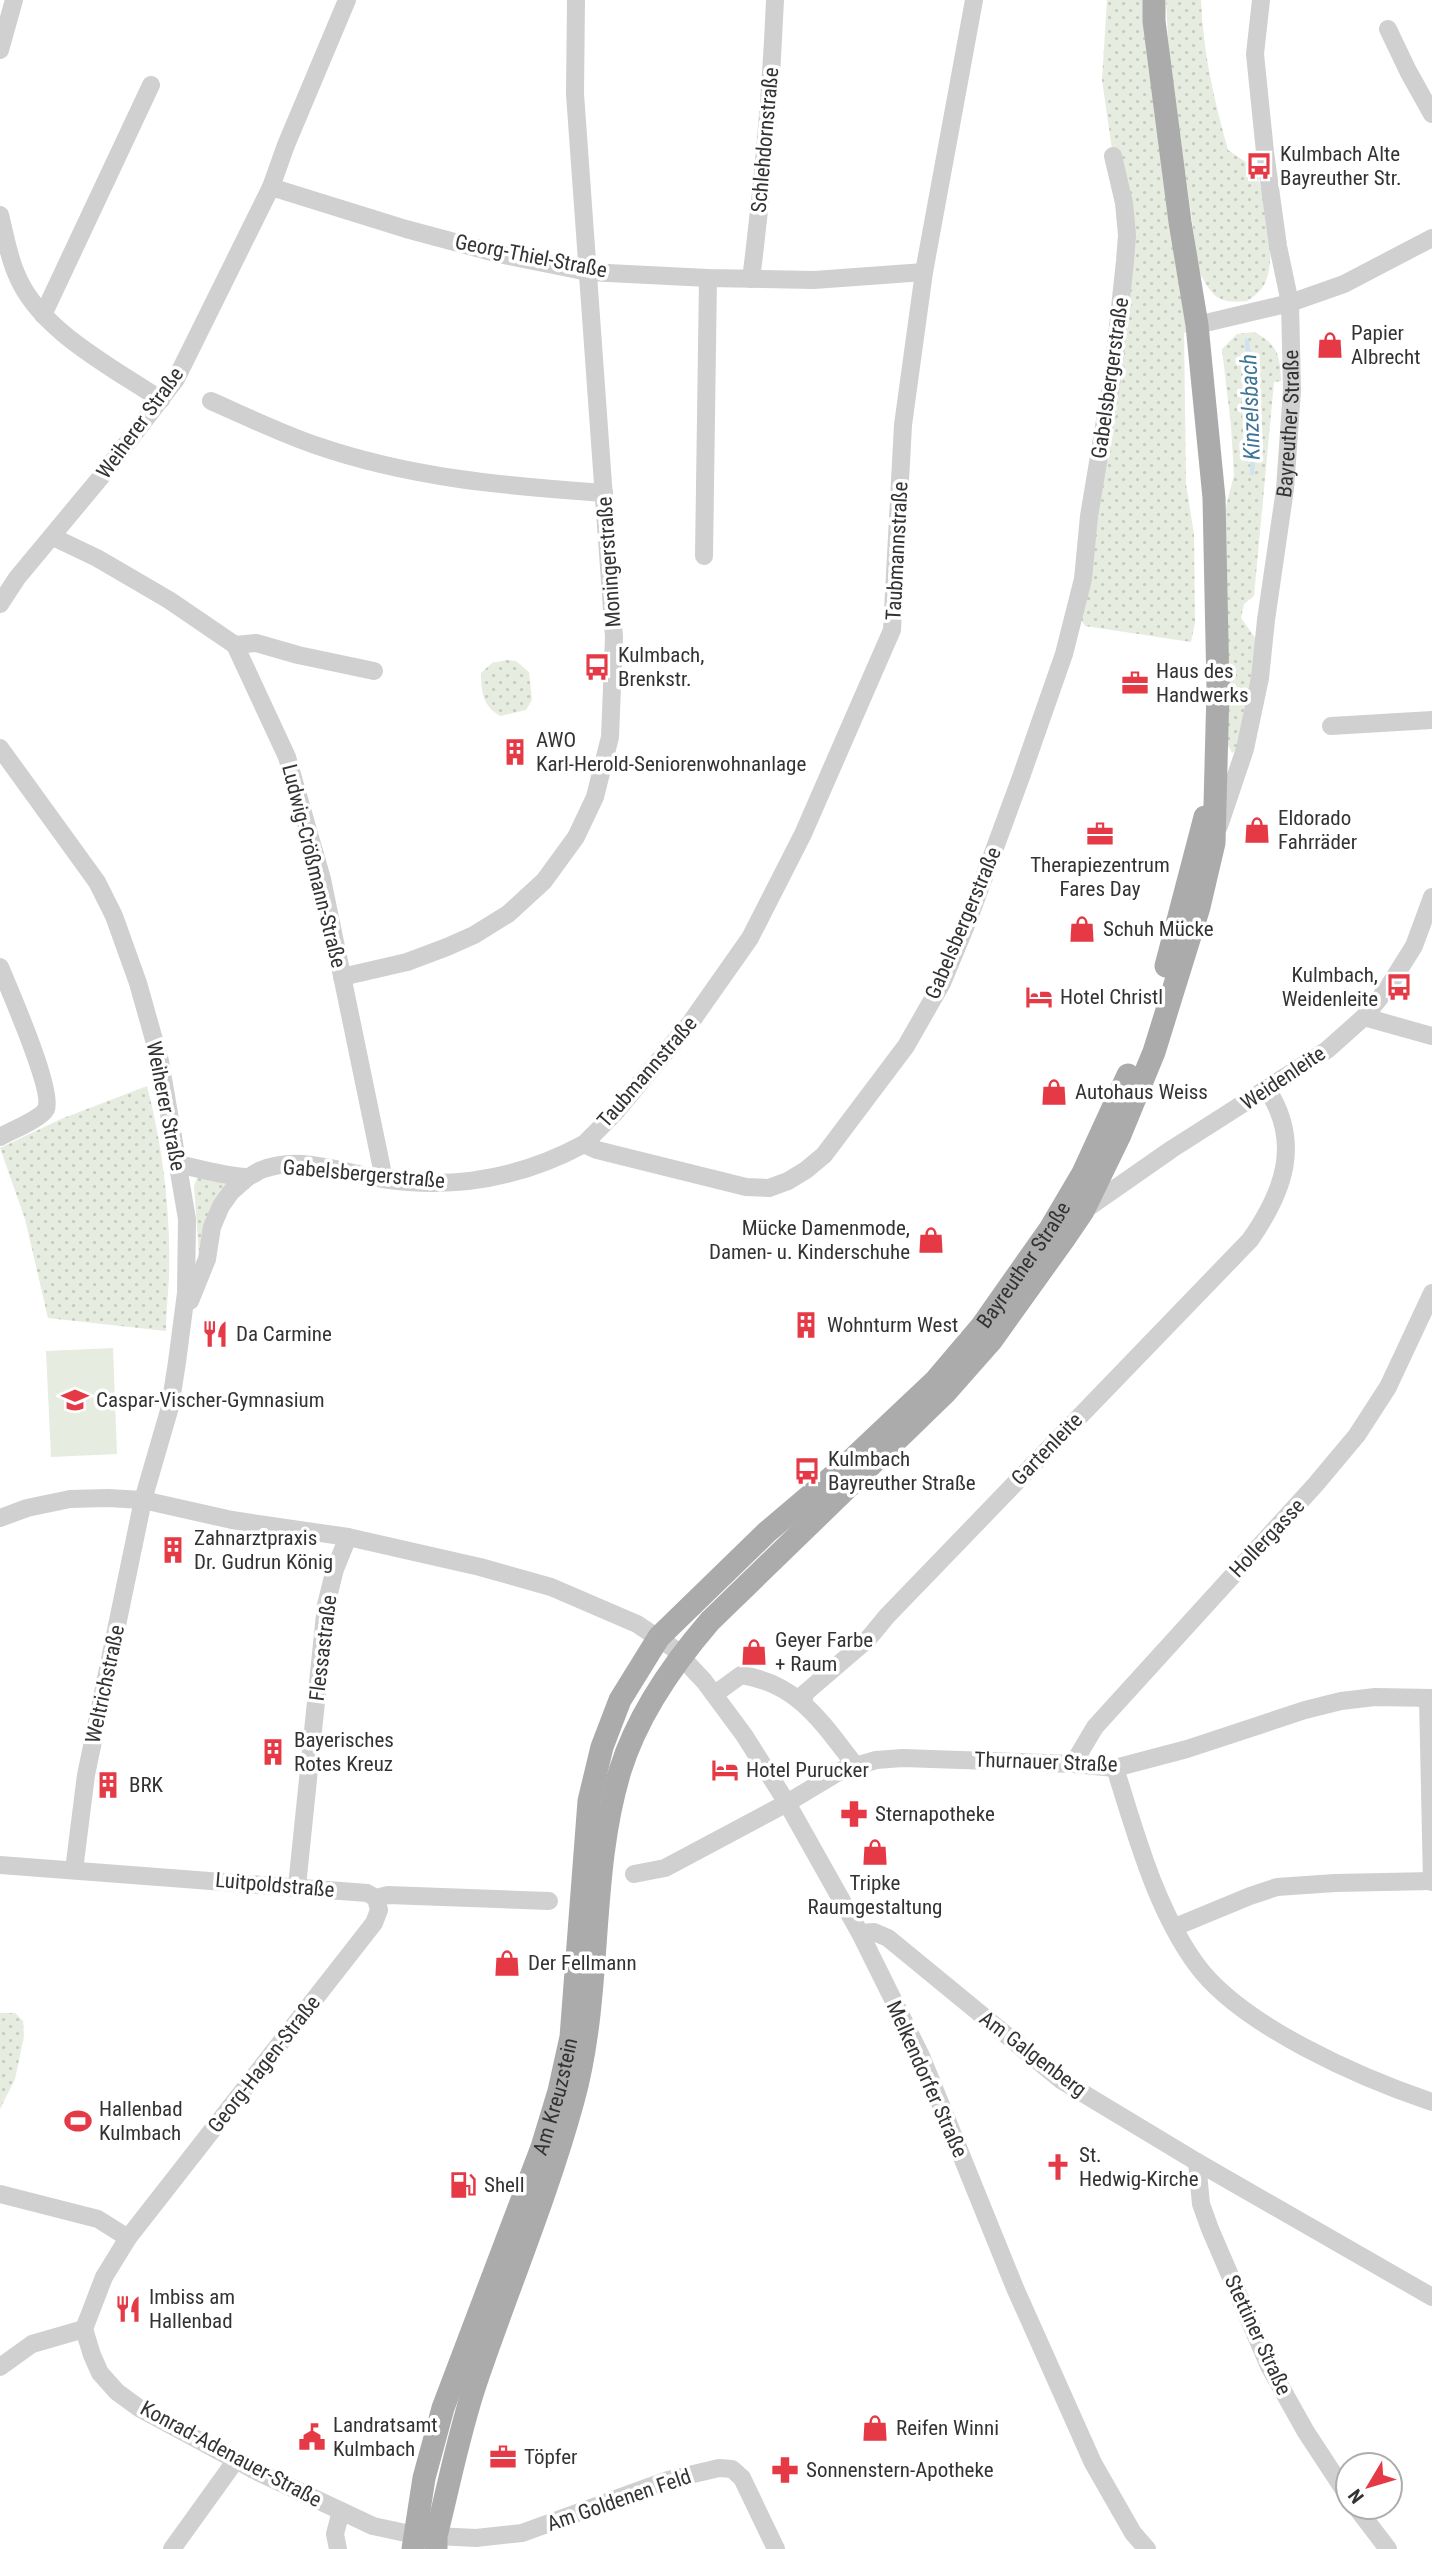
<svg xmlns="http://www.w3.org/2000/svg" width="1432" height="2549" font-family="'Roboto Condensed',sans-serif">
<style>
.grass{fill:url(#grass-dots)}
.garden{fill:#e6ecdf}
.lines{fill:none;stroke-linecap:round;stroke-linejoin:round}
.stream{stroke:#cfe2ee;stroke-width:4.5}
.minor{stroke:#d0d0d0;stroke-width:18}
.major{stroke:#ababab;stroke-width:23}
.labels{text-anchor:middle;stroke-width:7;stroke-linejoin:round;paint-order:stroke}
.street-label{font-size:21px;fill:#333;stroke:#fff}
.poi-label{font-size:21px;fill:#333;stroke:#fff;text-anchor:start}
.water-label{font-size:23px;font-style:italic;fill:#3f7597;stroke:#fff}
</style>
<defs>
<pattern id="grass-dots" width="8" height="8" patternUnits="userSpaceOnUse" patternTransform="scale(1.75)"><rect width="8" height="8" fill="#e6ecdf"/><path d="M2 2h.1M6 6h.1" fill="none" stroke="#c6cbc0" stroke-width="1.8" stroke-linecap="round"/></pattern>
</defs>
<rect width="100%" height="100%" fill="#fff"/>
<g class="grass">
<polygon points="1107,0 1154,0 1197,325 1184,333 1186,484 1194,534 1195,623 1191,642 1085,626 1075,610 1123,290 1113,156 1102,80"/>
<path d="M1166 0H1201C1203 52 1214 100 1228 150L1256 169C1264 199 1279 257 1264 285 1260 292 1253 297 1247 301 1217 304 1212 296 1199 271L1169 55Z"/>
<path d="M1254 332C1278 345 1280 354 1281 381L1274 382 1254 596 1244 604 1241 618 1256 639 1253 684 1237 749 1232 753 1228 745 1225 510 1234 475 1231 426 1222 349 1237 334Z"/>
<path d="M507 660 516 661 529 672 532 700 526 710 500 716C483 706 481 692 481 673L492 663Z"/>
<path d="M147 1086C163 1148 171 1213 169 1277 168 1295 166 1313 166 1331L48 1318 25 1219 0 1148 61 1119Z"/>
<polygon points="198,1175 232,1179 199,1254 194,1186"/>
<polygon points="0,2013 15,2013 23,2021 24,2036 15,2079 0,2109"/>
</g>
<polygon class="garden" points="113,1348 117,1454 51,1457 46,1351"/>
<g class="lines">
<polyline class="stream" points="1247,341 1255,421 1252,473"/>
<g class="minor">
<polyline points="1388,29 1408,71 1432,114"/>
<polyline points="0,50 14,0"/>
<polyline points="271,187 406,229 499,254 588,272 708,278 814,280 924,272"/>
<path d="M0 215C5 234 8 255 16 273 38 330 112 367 161 400"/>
<path d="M751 279C763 186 771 94 775 0"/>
<polyline points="43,315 151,85"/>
<polyline points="1197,325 1290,303 1344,284 1432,238"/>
<path d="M211 401C245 416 280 433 315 445 410 478 505 486 604 493"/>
<polyline points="53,537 97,558 169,600 235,645 287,757 322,879 384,1179"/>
<polyline points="704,556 708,278"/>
<polyline points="0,604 17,578 105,472 176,379 271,187 286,145 347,0"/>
<polyline points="235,645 256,643 298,655 374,671"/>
<polyline points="1331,726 1432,720"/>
<polyline points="0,748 97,882 114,916 138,983 160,1061 187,1219 186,1293 177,1362 170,1407 143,1500 86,1775 74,1870"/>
<path id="s1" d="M1219 826 1245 749 1260 678 1266 620 1285 489 1292 390 1290 303 1278 246 1265 152 1255 54 1261 0"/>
<path d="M0 967C9 989 54 1091 46 1109 41 1119 10 1131 0 1137"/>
<polyline points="342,977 407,962 447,947 474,935 508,914 544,881 576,837 595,797 610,737 614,637 575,94 576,0"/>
<polyline points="1364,1017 1432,1036"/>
<polyline points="584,1144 614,1114 691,1022 750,938 803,834 892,630 903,425 924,272 974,0"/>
<path d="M178 1164C196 1168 229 1177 246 1177 251 1177 256 1172 261 1170 274 1165 288 1163 302 1164 329 1166 355 1174 382 1179 453 1190 521 1178 584 1144L597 1150 746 1187 769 1188 788 1181 806 1170 824 1155 906 1046 942 983 969 918 1021 777 1064 654 1083 579 1089 516 1113 373 1125 261 1127 235 1124 203 1113 156"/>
<polyline points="1083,1211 1172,1149 1327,1050 1364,1017 1387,989 1414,946 1432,897"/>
<polyline points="190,1301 207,1259 212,1227 221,1206 231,1192 248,1177"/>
<polyline points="0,1518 27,1508 70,1499 108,1498 143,1500 232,1520 348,1537 480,1567 551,1587 637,1624 673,1648 704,1681 744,1735 787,1803 860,1933 921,2056 1015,2288 1093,2463 1133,2533 1147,2549"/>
<path d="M715 1694 741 1675C798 1683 822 1723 855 1765"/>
<polyline points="1428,1698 1432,1882"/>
<path d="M804 1702V1694L868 1639 887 1616 1250 1240C1284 1191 1302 1143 1267 1089"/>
<polyline points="1073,1764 1095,1727 1316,1484 1357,1435 1388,1387 1432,1293"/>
<path d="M1115 1768C1136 1834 1155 1907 1196 1964 1241 2026 1361 2078 1432 2102"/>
<polyline points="0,1865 367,1893 376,1898 388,1895 549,1901"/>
<polyline points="634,1874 665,1868 787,1803 842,1770 876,1760 903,1758 1073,1764 1115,1768 1187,1749 1305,1710 1341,1701 1375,1697 1432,1698"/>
<polyline points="297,1886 326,1605 335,1569 348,1537"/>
<polyline points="1175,1927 1250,1896 1277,1887 1335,1883 1432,1881"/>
<polyline points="860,1933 874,1932 888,1938 1061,2080 1197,2162 1432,2297"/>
<polyline points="1197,2162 1201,2204 1210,2229 1269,2366 1306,2432 1348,2496"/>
<polyline points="0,2194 98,2219 128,2238"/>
<polyline points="84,2329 92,2355 100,2373 117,2392 139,2408 258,2472 373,2526 415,2535 436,2536 476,2538 522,2533 668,2480 719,2468 732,2469 742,2478 776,2549"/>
<polyline points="84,2329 104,2277 128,2238 374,1923 379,1910 376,1898"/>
<polyline points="0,2367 32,2344 84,2329"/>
<polyline points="1356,2507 1388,2549"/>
<polyline points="172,2549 236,2460"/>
<polyline points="338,2549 335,2534 341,2511"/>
</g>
<g class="major">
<polyline points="1166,966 1205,817"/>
<path id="s2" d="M413 2549 424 2478 443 2408 542 2147 559 2091 571 2037 589 1801 602 1747 620 1700 659 1637 767 1532 846 1465 936 1380 981 1327 1050 1229 1083 1173 1128 1075"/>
<path d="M436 2549V2536C449 2485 459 2432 476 2382 508 2288 547 2196 573 2101 603 1993 588 1876 620 1771 637 1716 673 1664 710 1621L946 1392 991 1341 1064 1239 1083 1211 1119 1137 1154 1052 1199 907 1214 843 1218 689 1214 498 1197 325 1180 222 1154 21V0"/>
</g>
</g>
<defs>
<symbol id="bus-bare" viewBox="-9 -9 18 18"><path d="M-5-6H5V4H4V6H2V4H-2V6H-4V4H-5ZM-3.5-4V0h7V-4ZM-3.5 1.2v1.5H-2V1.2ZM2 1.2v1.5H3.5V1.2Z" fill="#e63946" stroke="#fff" stroke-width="2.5" paint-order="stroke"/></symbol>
<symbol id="shop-bare" viewBox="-9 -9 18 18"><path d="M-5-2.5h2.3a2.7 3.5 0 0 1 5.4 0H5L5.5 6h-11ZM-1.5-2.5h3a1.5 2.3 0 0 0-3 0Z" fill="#e63946" stroke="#fff" stroke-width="2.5" paint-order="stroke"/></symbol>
<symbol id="office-bare" viewBox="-9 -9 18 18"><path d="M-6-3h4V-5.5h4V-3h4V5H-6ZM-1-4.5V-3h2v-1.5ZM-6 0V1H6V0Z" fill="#e63946" stroke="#fff" stroke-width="2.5" paint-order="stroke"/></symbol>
<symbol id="building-bare" viewBox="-9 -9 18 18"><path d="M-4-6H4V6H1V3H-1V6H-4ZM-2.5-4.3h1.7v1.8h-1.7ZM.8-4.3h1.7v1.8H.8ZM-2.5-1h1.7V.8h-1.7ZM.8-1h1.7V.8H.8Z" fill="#e63946" stroke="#fff" stroke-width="2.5" paint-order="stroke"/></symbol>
<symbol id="hotel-bare" viewBox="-9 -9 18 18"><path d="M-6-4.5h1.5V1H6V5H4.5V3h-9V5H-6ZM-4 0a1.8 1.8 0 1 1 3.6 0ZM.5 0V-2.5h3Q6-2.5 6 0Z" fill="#e63946" stroke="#fff" stroke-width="2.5" paint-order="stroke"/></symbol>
<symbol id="restaurant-bare" viewBox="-9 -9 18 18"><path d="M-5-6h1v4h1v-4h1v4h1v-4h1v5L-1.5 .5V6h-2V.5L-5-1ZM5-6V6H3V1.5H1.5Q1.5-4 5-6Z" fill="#e63946" stroke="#fff" stroke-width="2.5" paint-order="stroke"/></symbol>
<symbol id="school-bare" viewBox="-9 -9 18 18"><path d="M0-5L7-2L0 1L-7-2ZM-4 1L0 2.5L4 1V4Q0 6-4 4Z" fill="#e63946" stroke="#fff" stroke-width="2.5" paint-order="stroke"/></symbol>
<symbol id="pharmacy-bare" viewBox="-9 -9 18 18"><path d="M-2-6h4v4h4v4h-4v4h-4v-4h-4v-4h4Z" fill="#e63946" stroke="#fff" stroke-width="2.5" paint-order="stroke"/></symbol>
<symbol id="stadium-bare" viewBox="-9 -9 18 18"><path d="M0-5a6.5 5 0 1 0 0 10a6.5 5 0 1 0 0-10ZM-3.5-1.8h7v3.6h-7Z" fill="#e63946" stroke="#fff" stroke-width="2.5" paint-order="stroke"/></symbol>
<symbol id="church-bare" viewBox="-9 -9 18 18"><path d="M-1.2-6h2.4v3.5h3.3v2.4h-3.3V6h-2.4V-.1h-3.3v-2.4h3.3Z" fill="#e63946" stroke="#fff" stroke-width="2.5" paint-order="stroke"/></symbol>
<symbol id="fuel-bare" viewBox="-9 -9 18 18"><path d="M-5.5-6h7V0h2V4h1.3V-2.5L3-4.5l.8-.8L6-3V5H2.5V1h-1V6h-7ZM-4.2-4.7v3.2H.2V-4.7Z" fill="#e63946" stroke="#fff" stroke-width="2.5" paint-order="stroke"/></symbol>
<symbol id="civic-bare" viewBox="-9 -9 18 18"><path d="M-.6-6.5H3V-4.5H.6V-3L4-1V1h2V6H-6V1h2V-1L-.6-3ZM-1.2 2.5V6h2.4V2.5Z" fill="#e63946" stroke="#fff" stroke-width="2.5" paint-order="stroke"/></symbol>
</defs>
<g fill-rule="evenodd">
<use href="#bus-bare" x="1240" y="147" width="38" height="38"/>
<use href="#shop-bare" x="1311" y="326" width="38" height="38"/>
<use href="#bus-bare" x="578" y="648" width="38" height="38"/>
<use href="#office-bare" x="1116" y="664" width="38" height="38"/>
<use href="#building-bare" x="496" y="733" width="38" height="38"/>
<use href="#shop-bare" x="1238" y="811" width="38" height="38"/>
<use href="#office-bare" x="1081" y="815" width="38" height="38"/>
<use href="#shop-bare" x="1063" y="910" width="38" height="38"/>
<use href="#bus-bare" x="1380" y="968" width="38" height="38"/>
<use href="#hotel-bare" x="1020" y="978" width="38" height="38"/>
<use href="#shop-bare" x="1035" y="1073" width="38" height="38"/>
<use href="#shop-bare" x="912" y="1221" width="38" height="38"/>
<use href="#building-bare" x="787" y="1306" width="38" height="38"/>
<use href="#restaurant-bare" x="196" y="1315" width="38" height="38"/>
<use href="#school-bare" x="56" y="1381" width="38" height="38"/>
<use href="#bus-bare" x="788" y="1452" width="38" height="38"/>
<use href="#building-bare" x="154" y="1531" width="38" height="38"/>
<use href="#shop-bare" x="735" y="1633" width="38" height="38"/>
<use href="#building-bare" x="254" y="1733" width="38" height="38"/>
<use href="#hotel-bare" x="706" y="1751" width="38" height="38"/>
<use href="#building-bare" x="89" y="1766" width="38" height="38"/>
<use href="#pharmacy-bare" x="835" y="1795" width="38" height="38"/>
<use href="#shop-bare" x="856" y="1833" width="38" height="38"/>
<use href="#shop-bare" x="488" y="1944" width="38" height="38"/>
<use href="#stadium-bare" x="59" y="2102" width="38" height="38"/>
<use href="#church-bare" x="1039" y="2148" width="38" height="38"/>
<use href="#fuel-bare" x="444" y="2166" width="38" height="38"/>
<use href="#restaurant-bare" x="109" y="2290" width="38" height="38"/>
<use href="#shop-bare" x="856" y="2409" width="38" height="38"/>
<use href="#civic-bare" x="293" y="2418" width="38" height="38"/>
<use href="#office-bare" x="484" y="2438" width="38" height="38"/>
<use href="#pharmacy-bare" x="766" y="2451" width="38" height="38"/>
</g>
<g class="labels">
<g class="street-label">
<text transform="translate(765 140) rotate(-85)" y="7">Schlehdornstraße</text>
<text transform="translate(531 256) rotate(11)" y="7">Georg-Thiel-Straße</text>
<text transform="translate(1110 378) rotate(-82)" y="7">Gabelsbergerstraße</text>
<text transform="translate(140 423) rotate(-54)" y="7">Weiherer Straße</text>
<text dy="7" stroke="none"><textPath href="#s1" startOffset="410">Bayreuther Straße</textPath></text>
<text transform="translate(897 551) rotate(-87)" y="7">Taubmannstraße</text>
<text transform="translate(609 562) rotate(-94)" y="7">Moningerstraße</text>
<text transform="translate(314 866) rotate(76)" y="7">Ludwig-Crößmann-Straße</text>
<text transform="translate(963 923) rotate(-67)" y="7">Gabelsbergerstraße</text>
<text transform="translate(647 1072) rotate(-49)" y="7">Taubmannstraße</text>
<text transform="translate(1283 1078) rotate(-34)" y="7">Weidenleite</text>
<text transform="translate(166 1106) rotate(79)" y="7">Weiherer Straße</text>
<text transform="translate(364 1174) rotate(5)" y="7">Gabelsbergerstraße</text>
<text dy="7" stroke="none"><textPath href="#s2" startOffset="1477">Bayreuther Straße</textPath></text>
<text transform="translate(1047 1449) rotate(-46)" y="7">Gartenleite</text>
<text transform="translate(1267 1538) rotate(-47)" y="7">Hollergasse</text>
<text transform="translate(323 1648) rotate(-83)" y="7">Flessastraße</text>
<text transform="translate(105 1684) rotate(-78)" y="7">Weltrichstraße</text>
<text transform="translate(1046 1762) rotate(2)" y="7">Thurnauer Straße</text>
<text transform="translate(275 1885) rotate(5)" y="7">Luitpoldstraße</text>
<text transform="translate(1033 2054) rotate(37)" y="7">Am Galgenberg</text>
<text transform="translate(264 2064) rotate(-52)" y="7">Georg-Hagen-Straße</text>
<text transform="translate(927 2079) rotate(66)" y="7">Melkendorfer Straße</text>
<text dy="7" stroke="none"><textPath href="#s2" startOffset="476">Am Kreuzstein</textPath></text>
<text transform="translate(1258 2335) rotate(65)" y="7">Stettiner Straße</text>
<text transform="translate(231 2454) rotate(28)" y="7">Konrad-Adenauer-Straße</text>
<text transform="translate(619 2500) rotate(-19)" y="7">Am Goldenen Feld</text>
</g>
<g class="poi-label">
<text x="1280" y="161">Kulmbach Alte<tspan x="1280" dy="24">Bayreuther Str.</tspan></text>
<text x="1351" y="340">Papier<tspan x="1351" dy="24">Albrecht</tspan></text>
<text x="618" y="662">Kulmbach,<tspan x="618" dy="24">Brenkstr.</tspan></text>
<text x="1156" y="678">Haus des<tspan x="1156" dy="24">Handwerks</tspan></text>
<text x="536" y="747">AWO<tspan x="536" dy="24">Karl-Herold-Seniorenwohnanlage</tspan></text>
<text x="1278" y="825">Eldorado<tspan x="1278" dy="24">Fahrräder</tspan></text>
<text x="1100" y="872" text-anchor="middle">Therapiezentrum<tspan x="1100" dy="24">Fares Day</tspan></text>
<text x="1103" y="936">Schuh Mücke</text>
<text x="1378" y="982" text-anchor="end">Kulmbach,<tspan x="1378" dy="24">Weidenleite</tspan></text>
<text x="1060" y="1004">Hotel Christl</text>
<text x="1075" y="1099">Autohaus Weiss</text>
<text x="910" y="1235" text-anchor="end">Mücke Damenmode,<tspan x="910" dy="24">Damen- u. Kinderschuhe</tspan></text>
<text x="827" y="1332">Wohnturm West</text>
<text x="236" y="1341">Da Carmine</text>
<text x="96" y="1407">Caspar-Vischer-Gymnasium</text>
<text x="828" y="1466">Kulmbach<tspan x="828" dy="24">Bayreuther Straße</tspan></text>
<text x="194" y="1545">Zahnarztpraxis<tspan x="194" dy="24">Dr. Gudrun König</tspan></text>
<text x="775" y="1647">Geyer Farbe<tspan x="775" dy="24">+ Raum</tspan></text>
<text x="294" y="1747">Bayerisches<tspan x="294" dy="24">Rotes Kreuz</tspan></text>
<text x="746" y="1777">Hotel Purucker</text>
<text x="129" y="1792">BRK</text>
<text x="875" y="1821">Sternapotheke</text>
<text x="875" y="1890" text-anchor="middle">Tripke<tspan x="875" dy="24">Raumgestaltung</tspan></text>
<text x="528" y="1970">Der Fellmann</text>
<text x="99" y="2116">Hallenbad<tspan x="99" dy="24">Kulmbach</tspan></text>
<text x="1079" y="2162">St.<tspan x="1079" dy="24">Hedwig-Kirche</tspan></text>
<text x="484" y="2192">Shell</text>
<text x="149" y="2304">Imbiss am<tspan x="149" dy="24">Hallenbad</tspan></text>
<text x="333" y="2432">Landratsamt<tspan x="333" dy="24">Kulmbach</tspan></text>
<text x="896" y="2435">Reifen Winni</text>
<text x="524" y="2464">Töpfer</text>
<text x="806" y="2477">Sonnenstern-Apotheke</text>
</g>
<g class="water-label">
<text transform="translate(1250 407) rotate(-92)" y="8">Kinzelsbach</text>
</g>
</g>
<g transform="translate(1369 2486) rotate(232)"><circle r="33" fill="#ffffff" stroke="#adadad" stroke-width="2"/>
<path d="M0-5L12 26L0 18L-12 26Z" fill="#e63946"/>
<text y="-10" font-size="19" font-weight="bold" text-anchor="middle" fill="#333333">N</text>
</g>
</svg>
